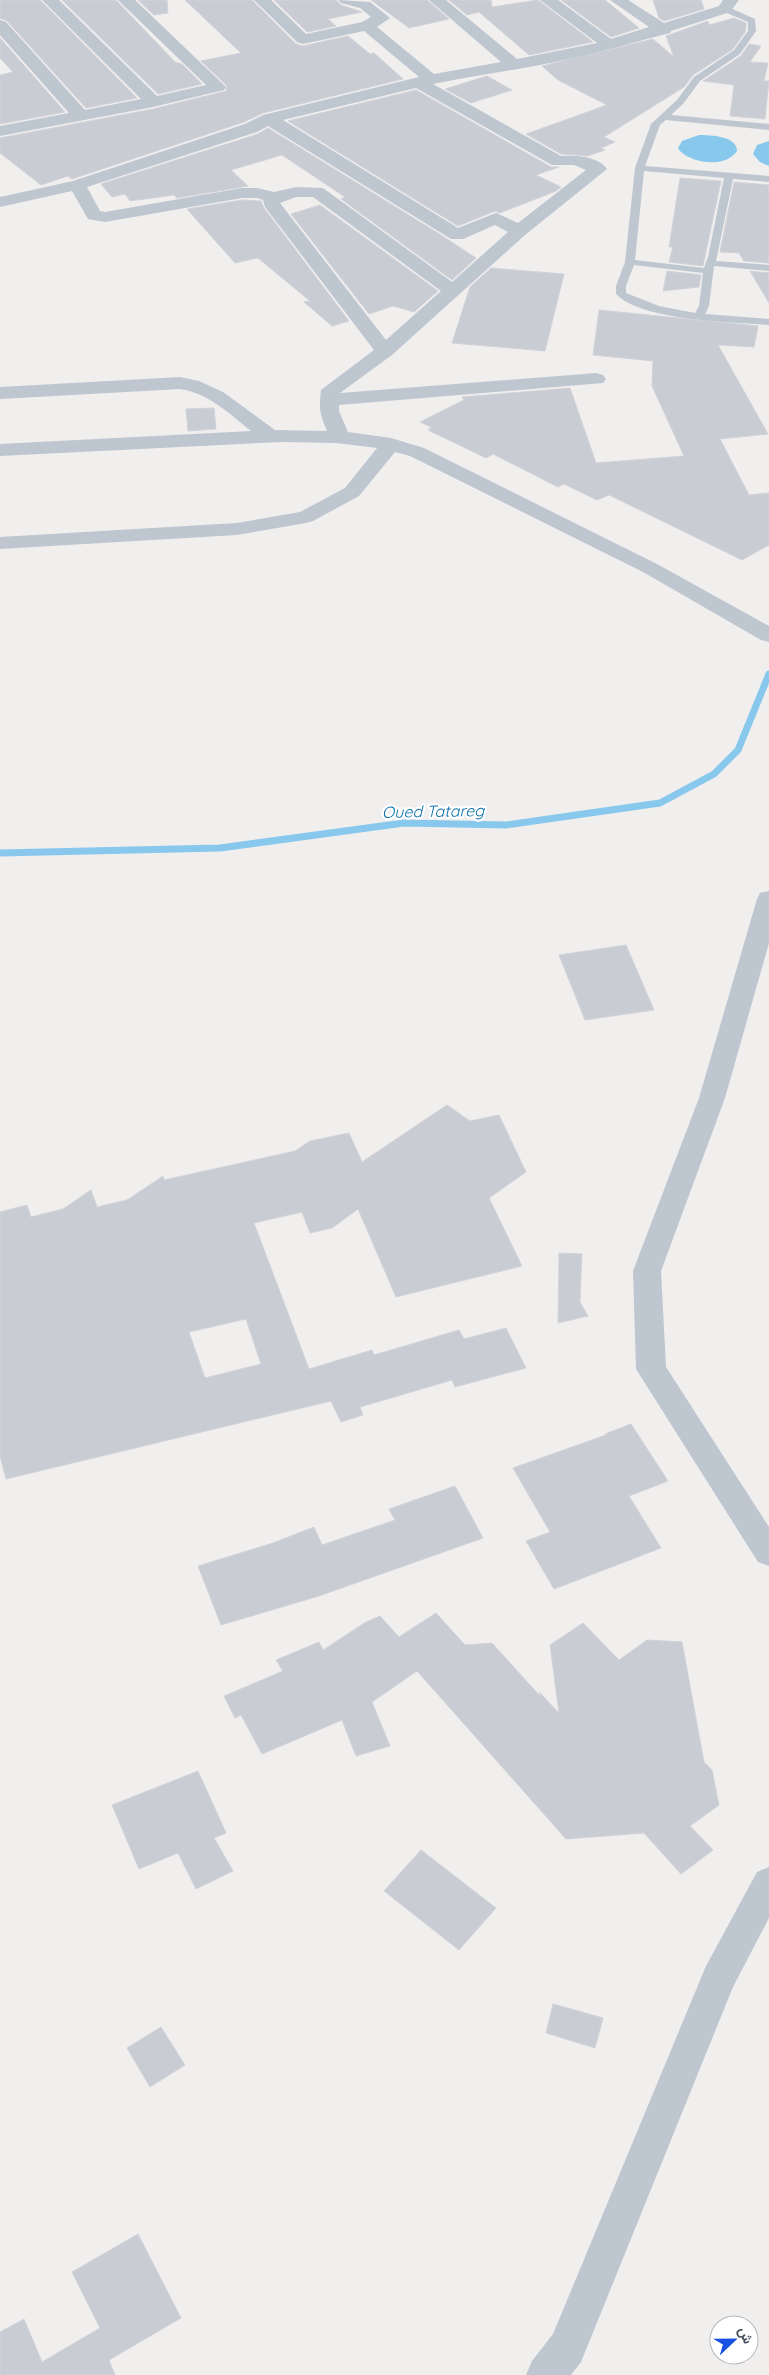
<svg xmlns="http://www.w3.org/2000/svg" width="769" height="2375" font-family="Quicksand,Vazirmatn,sans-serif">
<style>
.water{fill:#88c8ed}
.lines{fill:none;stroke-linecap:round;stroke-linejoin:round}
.stream{stroke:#88c8ed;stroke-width:7}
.building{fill:#caccd4;stroke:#d2d3da;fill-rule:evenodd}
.lane{fill:#bec6d0;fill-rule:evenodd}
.street{fill:#bec6d0;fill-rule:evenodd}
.labels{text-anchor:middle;stroke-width:4.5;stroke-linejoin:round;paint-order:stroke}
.water-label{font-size:16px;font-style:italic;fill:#0a70aa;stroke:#fff}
</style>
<rect width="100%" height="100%" fill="#f1eeee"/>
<g class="water">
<path d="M699 135C711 135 737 136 737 151 726 168 693 164 680 151L678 148 682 141Z"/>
<polygon points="769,141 769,166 760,162 753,154 757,145"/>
</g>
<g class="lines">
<polyline class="stream" points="0,853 220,848 404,823 506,825 660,803 714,774 738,750 769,674"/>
</g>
<g class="building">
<polygon points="0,0 40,0 137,98 86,108 7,21 0,18"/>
<polygon points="62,0 116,0 175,62 182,64 202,84 158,94"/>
<polygon points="138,0 167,0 168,13 154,15"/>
<polygon points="185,0 252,0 296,44 303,46 348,36 370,54 374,53 403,79 263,113 244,122 87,174 72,179 68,176 41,185 0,153 0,138 153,109 226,91 227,86 201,61 241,53"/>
<polygon points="274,0 336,0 341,5 362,12 328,19 336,26 307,32"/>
<polygon points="371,0 427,0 449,19 409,28"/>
<polygon points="449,0 491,0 492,7 538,0 593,42 529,55 479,12 467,15"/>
<polygon points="561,0 605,0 639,28 611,37"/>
<polygon points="653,0 701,0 704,9 664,21 659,18"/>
<polygon points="734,18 746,23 746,27 745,32 733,49 693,75 684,87 604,137 615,142 601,148 605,150 588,156 561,154 526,134 607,105 558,80 542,66 653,39 674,57 666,36 708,21 709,25"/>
<polygon points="0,38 65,112 0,124 0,75 13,72 0,58"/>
<polygon points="749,44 761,46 750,62 768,63 764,81 769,81 765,119 730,116 734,85 703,81 741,56"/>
<polygon points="487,76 512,90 471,103 445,89"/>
<polygon points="416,90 551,167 559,167 536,175 561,187 556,191 500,213 495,211 458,226 288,121"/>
<polygon points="268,128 441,235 476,258 452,280 341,199 345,197 282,155 231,170 248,186 177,198 174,195 130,201 125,194 112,197 101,184 258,134"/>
<polygon points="680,178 721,181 703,266 669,262 673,247 669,247"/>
<polygon points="734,182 769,185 769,263 744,261 739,253 720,252"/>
<polygon points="242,200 261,201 264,208 349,321 332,326 304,302 310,301 258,258 235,263 187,209"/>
<polygon points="320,205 438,291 414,312 393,306 369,314 291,214"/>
<polygon points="491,268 564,274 545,351 452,343 470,287"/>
<polygon points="667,271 701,275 699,287 663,291"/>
<polygon points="750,271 769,273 769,303"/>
<polygon points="599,310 758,326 754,347 718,345 768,434 720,439 749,495 769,493 769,545 742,560 609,495 597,500 564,484 558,487 493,454 486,458 428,430 431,427 420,422 464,400 462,397 570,388 596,463 684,456 652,386 653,361 593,355"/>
<polygon points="214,408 216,429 188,431 186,409"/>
<polygon points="626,945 654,1010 585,1020 559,955"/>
<path d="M447 1105 470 1121 499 1115 526 1172 489 1198 522 1266 396 1297 358 1209 332 1228 310 1233 302 1212 254 1223 309 1369 372 1350 374 1355 459 1330 464 1339 506 1328 526 1368 455 1387 452 1380 360 1407 363 1415 341 1422 331 1401 6 1479 0 1456V1212L27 1205 31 1217 63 1209 91 1190 97 1207 127 1200 163 1176 164 1180 295 1151 310 1141 349 1133 362 1162ZM246 1319 261 1364 205 1378 189 1332Z"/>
<polygon points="559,1253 582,1254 580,1302 588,1316 558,1323"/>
<polygon points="631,1424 668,1481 629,1496 661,1548 554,1589 526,1541 550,1532 513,1468 606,1435 605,1434"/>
<polygon points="455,1486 483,1538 319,1596 221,1625 198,1566 273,1543 314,1527 322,1545 395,1520 389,1509"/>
<polygon points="436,1613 465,1645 492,1643 540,1696 539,1692 559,1713 550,1645 583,1623 619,1660 647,1640 682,1642 704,1762 712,1770 719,1805 690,1826 713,1850 681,1874 644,1833 566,1839 417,1671 372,1702 390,1746 356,1756 342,1720 262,1754 241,1715 235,1718 224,1696 283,1671 276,1660 319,1642 323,1650 366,1622 380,1616 399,1637"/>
<polygon points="198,1771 226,1833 214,1838 233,1871 196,1889 178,1853 139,1869 112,1805"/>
<polygon points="421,1850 496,1908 459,1950 384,1891"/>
<polygon points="553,2004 603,2018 595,2048 546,2033"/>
<polygon points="161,2027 185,2065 150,2087 127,2048"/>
<polygon points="138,2234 181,2318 109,2360 115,2375 0,2375 0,2332 24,2319 42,2362 100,2328 72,2272"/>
</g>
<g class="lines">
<path class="lane" d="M722 7H728L755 19 756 31 740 54 700 81 683 104 671 115 769 124V130L666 120 660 125 645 166 769 176V182L733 179 716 261 769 265V271L714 266 709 306 705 314 769 319V325C732 322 642 321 616 294V286L625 262 635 168 651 124 677 100 694 77 734 50 748 31V22L722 11ZM644 171 724 178 708 257 704 268 635 260ZM634 265 703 273 699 306 695 313 659 306 626 293V286Z"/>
<g class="street">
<polygon points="42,0 59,0 157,96 206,85 118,0 135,0 226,87 224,90 153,107 0,136 0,126 69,113 0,35 0,20 6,22 85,110 141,99"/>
<path d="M254 0H271L306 34 362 22 371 17 360 8 341 3 338 0 370 2 390 18 377 27 434 74 501 62 429 0H446L517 59 597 43 540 0H558L611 39 649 27 610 0H628L664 23 719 6 723 0H739L730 12 671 31 670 33C637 41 603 52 569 59 524 69 478 75 433 84L561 156C575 155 598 156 607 169L525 235 392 355 340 393 596 373 603 375 606 379 603 383 339 405V411L348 432 391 438 424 448 657 564 769 626V642L761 640 643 572 410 456 395 452 359 496 313 521 306 523 237 535 0 549V537L237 523 300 512 345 488 377 448 336 443 281 442 0 456V444L251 431C230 414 208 393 180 389L0 399V387L180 377 199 381 223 392 275 430 327 431C319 412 319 409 321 390L374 350 265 207 263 200 257 198H242L105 222 88 219 72 191 0 207V197L73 181 245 124 263 115 419 77 364 31 303 44 297 42ZM416 88 552 165H574L586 170 518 223 496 213 458 228 283 120ZM268 126 451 239H463L495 225 508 232 452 282 323 188 296 187 274 192 257 188H242L105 212 100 211 87 187 257 132ZM296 197H313L441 291 386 340 280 203Z"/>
<polygon points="769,891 769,943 725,1098 661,1271 666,1367 769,1527 769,1566 758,1562 636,1369 633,1271 699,1098 757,899 760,893"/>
<polygon points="769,1867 769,1918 733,1987 581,2362 571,2375 526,2375 532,2361 553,2334 706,1966 757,1872"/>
</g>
</g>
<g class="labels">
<g class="water-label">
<text transform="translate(433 811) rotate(-1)" y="6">Oued Tatareg</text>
</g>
</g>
<g transform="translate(734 2340) rotate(68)"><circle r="24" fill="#ffffff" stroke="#b5b8be"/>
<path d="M0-4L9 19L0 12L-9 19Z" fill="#1751e2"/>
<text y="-8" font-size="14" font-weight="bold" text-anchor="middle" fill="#464e5c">ش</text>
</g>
</svg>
